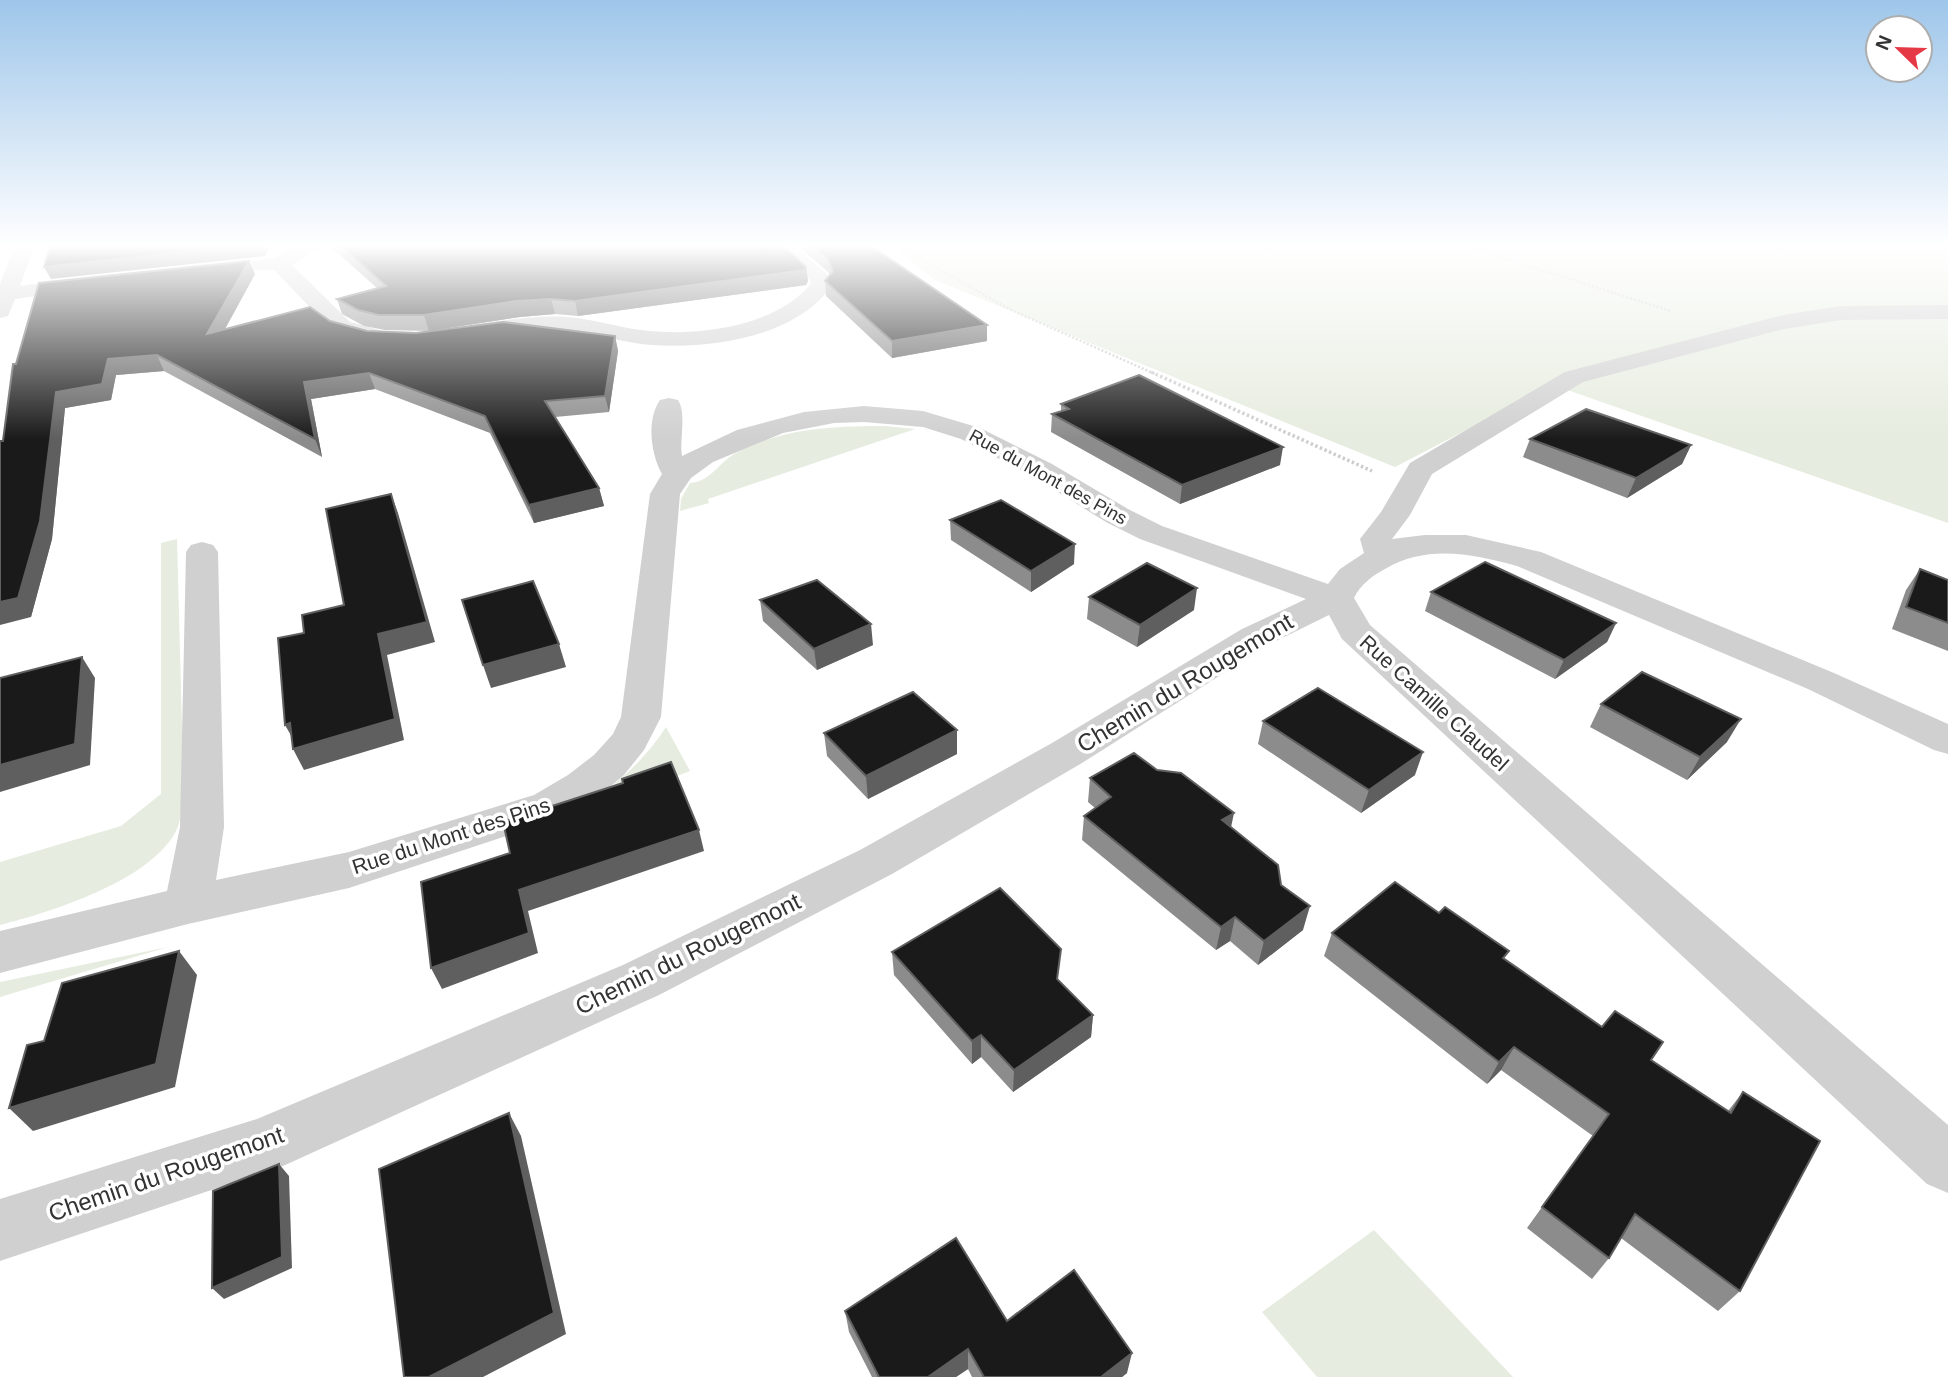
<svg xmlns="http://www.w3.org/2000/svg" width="1948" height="1377" font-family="Arial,sans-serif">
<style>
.green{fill:#e6ecdf}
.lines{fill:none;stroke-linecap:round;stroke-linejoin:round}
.path-far1{stroke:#cdcdcd;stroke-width:2.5;stroke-dasharray:2 2;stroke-linecap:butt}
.path{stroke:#cdcdcd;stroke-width:3.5;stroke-dasharray:2.5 2.5;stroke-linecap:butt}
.minor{fill:#d0d0d0;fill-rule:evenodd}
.wall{fill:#8c8c8c}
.shaded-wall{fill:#5f5f5f}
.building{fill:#1a1a1a;stroke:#5f5f5f;stroke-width:2}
.labels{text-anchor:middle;stroke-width:7;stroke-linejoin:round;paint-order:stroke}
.far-street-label{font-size:18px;fill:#333;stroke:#fff}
.street-label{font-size:21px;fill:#333;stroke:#fff}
.near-street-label{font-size:24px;fill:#333;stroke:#fff}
</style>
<rect width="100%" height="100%" fill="#fff"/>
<g class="green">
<polygon points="891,246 1948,246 1948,523 1553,385 1395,467 935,280"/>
<path d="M885 426 915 429 708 499 709 503 680 511 681 499 690 483C711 482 719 461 738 452 783 428 835 426 885 426Z"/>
<path d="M177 539 184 802C181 812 180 825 175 833 147 882 51 912 0 925V862L121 826 161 794V543Z"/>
<path d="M666 727 690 771 562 821C604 794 639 769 666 727Z"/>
<polygon points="168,947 0,997 0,982"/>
<polygon points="1374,1230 1513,1377 1317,1377 1262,1312"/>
</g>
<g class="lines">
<g class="path-far1">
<polyline points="899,246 1009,309 1155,374"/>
<polyline points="1466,246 1671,311"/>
</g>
<polyline class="path" points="1151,372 1372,471"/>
<g class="minor">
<polygon points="15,246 34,246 20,286 87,277 94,279 97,283 94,287 87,289 15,299 8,316 0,318 0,284"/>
<polygon points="298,246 322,246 292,265 350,322 394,334 398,339 394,344 386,346 334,332 274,270 248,270 245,266 248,262 275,258"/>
<path d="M773 246H794L826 273 832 285C797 337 711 349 652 345 623 343 596 333 567 331 537 329 507 334 477 338L469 336 466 331 469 326 477 324C507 320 537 315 568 317 593 319 617 327 641 330 696 337 773 328 811 284L810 280Z"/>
<path d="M1948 305V319L1841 320 1784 329 1583 382 1432 474 1410 515 1392 539 1425 535H1466L1541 552 1834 673 1948 724V754L1934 750 1808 689 1517 566C1473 554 1427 544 1385 569 1372 576 1361 584 1354 598L1370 625 1948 1125V1193L1927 1184 1342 639 1329 615 1268 645 1082 763 892 874 659 995 283 1166 0 1261V1199L257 1119 623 965 860 850 1052 743 1242 629 1306 599 1140 539 1106 522 1032 476 961 439 923 427 864 422 834 423 783 433 713 462 691 478 680 494 661 717 644 750 624 775 598 797 564 817 349 888 188 924 0 973V931L167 891 180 827 186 552 191 545 202 542 213 545 218 552 224 827 216 880 349 852 534 795 568 775 594 755 613 734 621 717 650 494 662 474C651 455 646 420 660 400L669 398 678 400C687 414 679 440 682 456L737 430 804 412 864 406 923 411 980 428 1052 464 1128 509 1162 526 1328 584 1340 569 1364 553 1360 539 1381 512 1410 463 1565 372 1783 315 1841 306Z"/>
</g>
</g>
<g class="wall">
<polygon points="330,246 784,246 806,267 808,281 806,285 578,316 555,314 520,317 429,331 385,330 364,326 342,314 337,299 377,288"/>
<polygon points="798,246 874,246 874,248 987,325 987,341 892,358 826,296 825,281 830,275 828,272"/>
<polygon points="255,274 225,329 330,321 367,331 416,333 615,336 618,351 609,412 555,417 599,488 604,506 534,523 490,433 375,389 311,399 322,457 164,371 116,375 111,400 65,408 52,539 31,617 3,441"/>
<polygon points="1061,404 1280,465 1180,504 1051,432 1052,414 1061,412"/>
<polygon points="1530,439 1691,445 1682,464 1627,498 1523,457"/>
<polygon points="950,520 1074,564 1031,592 951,540"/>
<polygon points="1920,569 1948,580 1948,651 1892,629 1906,590"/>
<polygon points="1431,592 1616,623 1607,642 1555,679 1425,611"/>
<polygon points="1089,597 1194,610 1137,647 1087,619"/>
<polygon points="760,600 873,645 817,670 763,621"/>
<polygon points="1601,704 1727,742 1687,780 1590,727"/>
<polygon points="1263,721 1415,775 1361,813 1258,744"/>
<polygon points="957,730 957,754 868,799 827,756 824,733"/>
<polygon points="1090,778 1231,828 1281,885 1303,930 1258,965 1230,941 1216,950 1082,840 1084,816 1095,808 1088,802"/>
<polygon points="1332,933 1505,959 1602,1027 1728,1111 1743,1092 1740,1291 1718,1311 1621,1238 1609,1258 1592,1279 1527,1228 1593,1136 1501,1070 1487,1084 1324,956"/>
<polygon points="892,952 1058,980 1093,1015 1091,1037 1013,1092 981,1057 972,1064 894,975"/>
<polygon points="845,1311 1007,1321 1127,1373 1122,1377 972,1377 968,1369 956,1377 872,1377 849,1332"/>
</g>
<g class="shaded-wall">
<polygon points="237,246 270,246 265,256 51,279 44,267"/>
<polygon points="249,261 255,274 214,349 207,334"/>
<polygon points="806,267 808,281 806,285 578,316 575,301"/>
<polygon points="551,299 555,314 520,317 429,331 424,315 516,301"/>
<polygon points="987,325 987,341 892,358 892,341"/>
<polygon points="615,336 618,351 609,412 605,396"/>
<polygon points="157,355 164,371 116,375 111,400 65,408 52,539 31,617 0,625 0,602 56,392 108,359"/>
<polygon points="369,373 375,389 311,399 322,457 315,439 304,382"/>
<polygon points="1691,445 1682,464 1627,498 1636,478"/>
<polygon points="1283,447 1280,465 1180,504 1182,485"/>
<polygon points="599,488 604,506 534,523 529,505"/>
<polygon points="391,494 398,513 435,642 387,655 404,740 304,770 293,749 378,634"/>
<polygon points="1075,544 1074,564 1031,592 1031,571"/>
<polygon points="1197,588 1194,610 1137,647 1140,625"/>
<polygon points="1616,623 1607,642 1555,679 1564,660"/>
<polygon points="871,624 873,645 817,670 814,649"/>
<polygon points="559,644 566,667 491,688 483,665"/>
<polygon points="82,657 95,678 90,765 0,792 0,765"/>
<polygon points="1741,719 1727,742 1687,780 1700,757"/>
<polygon points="290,723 297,746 285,725"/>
<polygon points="957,730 957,754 868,799 866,776"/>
<polygon points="1423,752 1415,775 1361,813 1369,790"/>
<polygon points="1234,813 1229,837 1222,820"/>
<polygon points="699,830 704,851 528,911 538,953 442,989 431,968 519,890"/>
<polygon points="1310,906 1303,930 1258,965 1264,941"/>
<polygon points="1235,917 1230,941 1216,950 1221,927"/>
<polygon points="179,951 197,975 175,1087 33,1131 9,1108"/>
<polygon points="1093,1015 1091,1037 1013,1092 1014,1070"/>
<polygon points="981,1035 981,1057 972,1064 972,1041"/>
<polygon points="1514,1047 1501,1070 1487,1084 1499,1062"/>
<polygon points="509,1113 521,1136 566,1334 483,1377 429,1377"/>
<polygon points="279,1164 289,1176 292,1268 224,1299 212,1288"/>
<polygon points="968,1349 968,1369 956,1377 928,1377"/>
<polygon points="1132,1353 1127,1373 1122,1377 1101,1377"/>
</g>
<g class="building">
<polygon points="50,246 237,246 44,267"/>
<polygon points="341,246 784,246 806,267 805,270 575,301 551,299 516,301 424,315 379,315 358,310 337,299 386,286"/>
<polygon points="813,246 871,246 987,325 892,341 825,281 833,271 827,258"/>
<polygon points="249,261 207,334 310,307 330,321 367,331 416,333 503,322 615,336 605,396 545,401 599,488 529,505 485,416 369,373 304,382 315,439 157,355 108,359 102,384 56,392 40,521 18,598 0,602 0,441 3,441 13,364 16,364 39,283"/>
<polygon points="1139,375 1283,447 1182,485 1052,414 1069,409 1061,404"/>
<polygon points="1586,409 1691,445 1636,478 1530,439"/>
<polygon points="391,494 427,622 378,634 395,719 293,749 290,723 285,725 278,638 304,633 302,615 344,605 326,509"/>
<polygon points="1001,500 1075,544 1031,571 950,520"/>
<polygon points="1485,562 1616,623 1564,660 1431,592"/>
<polygon points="1147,563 1197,588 1140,625 1089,597"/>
<polygon points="1920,569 1948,580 1948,623 1906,607"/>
<polygon points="817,580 871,624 814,649 760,600"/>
<polygon points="533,581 559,644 483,665 462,600"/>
<polygon points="82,657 75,744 0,765 0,678"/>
<polygon points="1642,672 1741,719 1700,757 1601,704"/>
<polygon points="1318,688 1423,752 1369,790 1263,721"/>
<polygon points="913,692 957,730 866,776 824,733"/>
<polygon points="1134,753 1157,770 1181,773 1234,813 1222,820 1278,865 1281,885 1310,906 1264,941 1235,917 1221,927 1084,816 1111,797 1090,778"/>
<polygon points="671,762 699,830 519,890 529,933 431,968 421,882 510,853 503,822 623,783 622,779"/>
<polygon points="1395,882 1439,913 1445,907 1509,951 1503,958 1602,1027 1615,1011 1663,1042 1651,1060 1731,1113 1743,1092 1820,1141 1740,1291 1635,1214 1609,1258 1542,1207 1609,1114 1514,1047 1499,1062 1332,933"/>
<polygon points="1000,888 1061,949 1057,979 1093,1015 1014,1070 981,1035 972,1041 892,952"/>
<polygon points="179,951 156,1064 9,1108 27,1045 44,1041 62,983"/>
<polygon points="509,1113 554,1313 429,1377 404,1377 379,1169"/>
<polygon points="279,1164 282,1257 212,1288 213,1191"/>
<polygon points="956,1238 1007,1321 1074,1270 1132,1353 1101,1377 984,1377 968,1349 928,1377 879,1377 845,1311"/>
</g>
<linearGradient id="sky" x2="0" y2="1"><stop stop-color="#9ec6ea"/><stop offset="0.56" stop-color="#fff"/><stop offset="1" stop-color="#fff" stop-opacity="0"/></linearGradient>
<rect width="1948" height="439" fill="url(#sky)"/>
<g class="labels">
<g class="far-street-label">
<text transform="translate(1048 477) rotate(29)" y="6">Rue du Mont des Pins</text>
</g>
<g class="street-label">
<text transform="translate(1434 703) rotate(42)" y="7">Rue Camille Claudel</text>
<text transform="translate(451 836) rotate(-18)" y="7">Rue du Mont des Pins</text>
</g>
<g class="near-street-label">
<text transform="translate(1185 683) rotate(-31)" y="8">Chemin du Rougemont</text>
<text transform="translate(688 954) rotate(-26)" y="8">Chemin du Rougemont</text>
<text transform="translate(166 1174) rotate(-19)" y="8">Chemin du Rougemont</text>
</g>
</g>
<g transform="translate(1899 49) rotate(293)"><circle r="33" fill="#ffffff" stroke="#adadad" stroke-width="2"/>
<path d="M0-5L12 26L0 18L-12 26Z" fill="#e63946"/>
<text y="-10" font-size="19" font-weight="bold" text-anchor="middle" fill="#333333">N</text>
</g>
</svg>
